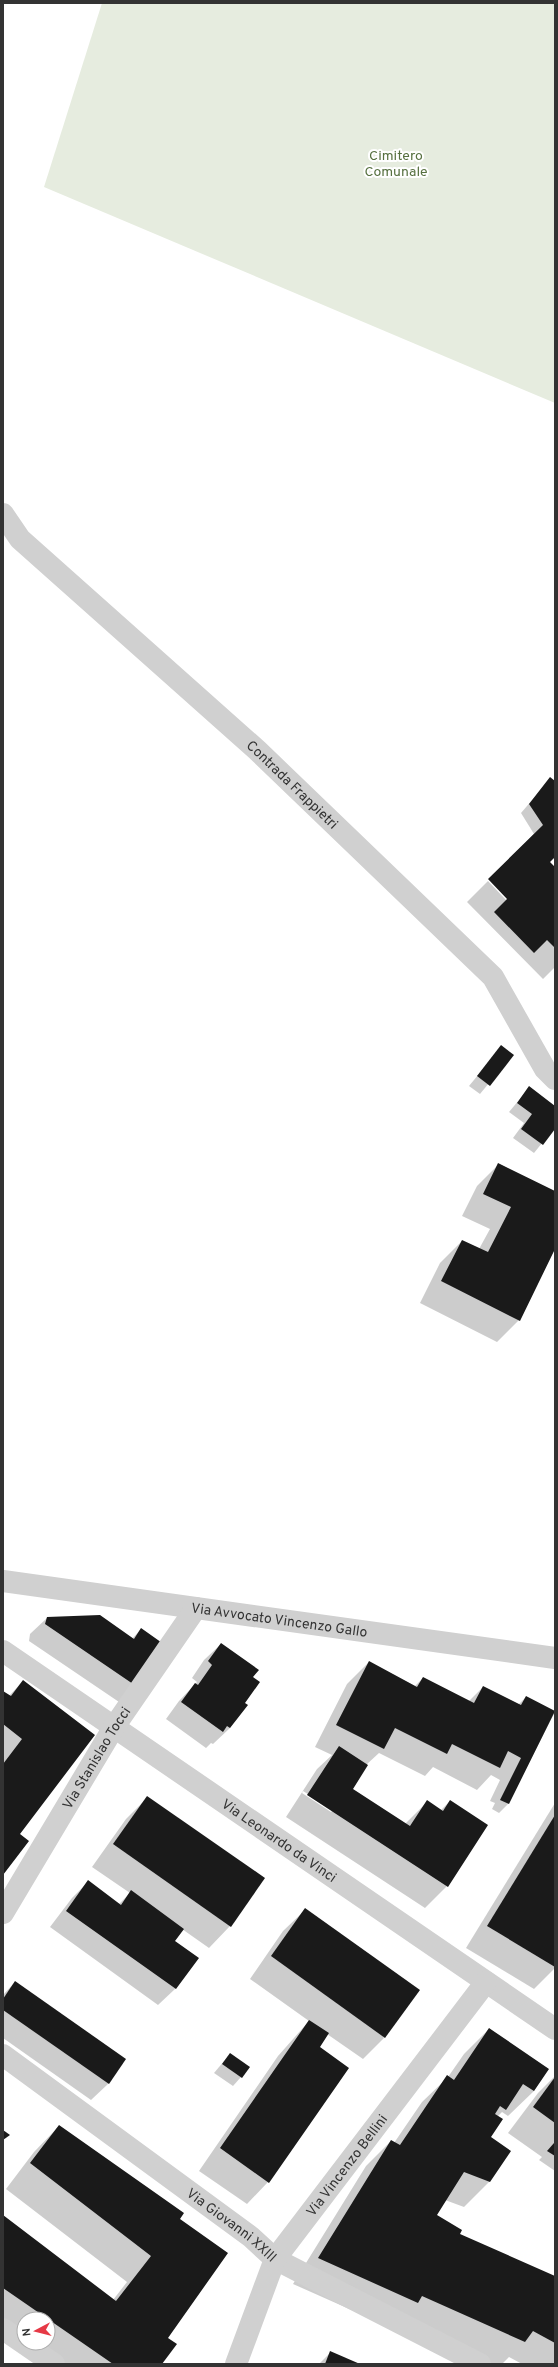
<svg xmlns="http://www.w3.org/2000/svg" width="558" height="2367" font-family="Overpass,sans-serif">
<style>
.green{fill:#e6ecdf}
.shadow{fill:#0003;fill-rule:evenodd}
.building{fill:#1a1a1a}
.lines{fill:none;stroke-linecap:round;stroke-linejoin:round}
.minor{stroke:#d0d0d0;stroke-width:22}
.labels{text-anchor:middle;stroke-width:4;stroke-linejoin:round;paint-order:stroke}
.park-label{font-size:14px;fill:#56703f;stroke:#fff}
.street-label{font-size:14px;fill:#333;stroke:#fff}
</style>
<rect width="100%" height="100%" fill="#fff"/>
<polygon class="green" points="102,3 555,3 555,403 44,187"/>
<g class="shadow">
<polygon points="550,779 555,783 555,856 548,862 555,869 555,967 543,979 467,902 488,881 507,901 509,899 489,879 534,834 521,813"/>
<polygon points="501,1047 512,1055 480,1094 469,1086"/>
<polygon points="529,1088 555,1107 555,1127 534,1153 513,1138 524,1123 509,1112"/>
<polygon points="499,1164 555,1192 555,1247 519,1320 497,1342 420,1303 440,1263 462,1241 479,1249 490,1229 462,1216 477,1186"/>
<polygon points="47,1618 132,1639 141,1629 164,1645 119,1702 29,1641 30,1634"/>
<polygon points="221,1644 252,1677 244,1703 230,1728 213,1744 211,1743 206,1748 166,1719 179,1701 197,1682 192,1678 204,1660"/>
<path d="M369 1662 415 1686 423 1678 468 1702 483 1687 518 1705 526 1697 555 1712 508 1804 499 1813 492 1809 495 1803 490 1801 500 1780 491 1775 477 1790 433 1767 425 1776 379 1753 366 1765 352 1789 405 1824 427 1802 441 1810 450 1801 447 1886 425 1908 286 1817 317 1769 332 1755 315 1747 347 1684ZM303 1791 333 1810 331 1812 302 1793Z"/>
<polygon points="23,1681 94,1735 19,1834 3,1874 3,1692 9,1696"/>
<polygon points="148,1797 230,1926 209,1948 182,1929 174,1941 198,1958 175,1989 158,2005 50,1927 72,1898 88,1882 119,1904 130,1893 92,1867 126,1819"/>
<polygon points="555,1803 555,1968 534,1989 466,1948"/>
<polygon points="305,1910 384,2038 363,2059 327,2034 318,2047 268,2182 247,2204 199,2171 278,2056 309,2021 250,1979 283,1931"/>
<polygon points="15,1982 125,2059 108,2084 91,2100 3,2038 3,1995"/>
<polygon points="489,2029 548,2069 534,2091 508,2116 502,2112 497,2117 490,2138 490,2181 464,2207 445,2200 436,2215 459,2234 555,2278 555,2364 522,2364 509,2357 502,2364 493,2364 398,2322 392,2328 293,2284 366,2166 391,2141 394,2143 422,2102 448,2077 464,2054"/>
<polygon points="230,2054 241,2077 233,2086 214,2073"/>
<polygon points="555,2076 555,2171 539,2160 542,2157 508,2133 538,2093"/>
<path d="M59 2126 178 2219 166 2338 161 2364H52L3 2330V2216L113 2300 127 2282 6 2189 34 2152ZM24 2319H48V2343H24Z"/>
<polygon points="330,2353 358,2364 319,2364"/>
</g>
<g class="building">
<polygon points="550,777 555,781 555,857 550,862 555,867 555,948 547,940 534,953 494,912 507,899 488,879 543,825 529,804"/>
<polygon points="501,1045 514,1055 490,1086 477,1076"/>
<polygon points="529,1086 555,1106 555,1129 543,1145 521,1129 532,1114 517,1103"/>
<polygon points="498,1163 555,1191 555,1249 520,1321 441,1281 462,1240 488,1252 511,1207 483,1194"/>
<polygon points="100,1615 134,1639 141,1628 165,1645 136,1686 45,1624 47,1617"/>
<polygon points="221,1643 259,1670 253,1677 260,1682 245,1703 248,1705 230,1728 227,1726 223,1732 181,1702 195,1683 198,1685 212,1665 208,1661"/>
<polygon points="369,1661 417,1687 423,1677 474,1703 483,1686 521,1705 526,1696 555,1711 509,1804 500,1800 521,1758 508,1751 500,1768 452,1744 447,1754 395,1728 384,1749 336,1725"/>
<polygon points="23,1680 95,1735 20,1834 29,1841 3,1875 3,1764 22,1739 3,1724 3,1691 11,1696"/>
<polygon points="339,1746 368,1765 353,1789 410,1826 427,1800 443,1811 450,1800 488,1825 448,1887 307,1795"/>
<polygon points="147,1796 265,1878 231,1927 113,1844"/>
<polygon points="555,1815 555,1967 487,1926"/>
<polygon points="88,1880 121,1905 131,1890 184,1929 175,1941 199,1958 176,1989 66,1911"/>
<polygon points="305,1908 420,1990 385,2038 271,1956"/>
<polygon points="15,1981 126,2059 109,2084 3,2010 3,1999"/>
<polygon points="309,2020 329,2033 320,2047 349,2068 269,2183 220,2148"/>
<polygon points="489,2028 549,2069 534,2091 523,2084 506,2110 500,2106 495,2114 503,2119 491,2137 511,2151 490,2182 464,2172 437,2215 462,2230 460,2234 555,2276 555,2343 533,2331 525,2342 422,2296 418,2303 318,2258 391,2140 400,2145 447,2075 454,2080"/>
<polygon points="230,2053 250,2067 242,2078 222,2064"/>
<polygon points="555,2077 555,2123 533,2107"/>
<polygon points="59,2125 184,2213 180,2219 228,2253 168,2338 177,2344 162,2364 113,2364 3,2288 3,2215 116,2301 151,2256 30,2163"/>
<polygon points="3,2130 10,2135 3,2140"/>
<polygon points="554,2143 555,2143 555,2156 547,2151"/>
<polygon points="330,2351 360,2364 325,2364"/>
</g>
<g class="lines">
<g class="minor">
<path id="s1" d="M3 514 20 539 257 750 493 977 545 1069 555 1079"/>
<path id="s2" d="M3 1581 555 1658"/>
<path id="s3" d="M3 1651 555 2029"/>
<path id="s4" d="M3 1913 114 1727 196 1608"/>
<path id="s5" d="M3 2055 251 2237 275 2259 480 2364"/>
<polyline points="3,2329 54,2364"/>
<path id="s6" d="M236 2364 275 2259 486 1982"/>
</g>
</g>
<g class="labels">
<g class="park-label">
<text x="396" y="160">Cimitero<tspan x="396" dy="16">Comunale</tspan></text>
</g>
<g class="street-label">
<text dy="5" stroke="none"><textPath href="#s1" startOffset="397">Contrada Frappietri</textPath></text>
<text dy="5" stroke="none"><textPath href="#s2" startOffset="279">Via Avvocato Vincenzo Gallo</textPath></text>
<text dy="5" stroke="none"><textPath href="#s4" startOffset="181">Via Stanislao Tocci</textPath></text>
<text dy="5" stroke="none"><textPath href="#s3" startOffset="335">Via Leonardo da Vinci</textPath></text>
<text dy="5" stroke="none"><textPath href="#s6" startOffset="230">Via Vincenzo Bellini</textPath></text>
<text dy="5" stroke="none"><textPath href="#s5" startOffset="285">Via Giovanni XXIII</textPath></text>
</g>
</g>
<rect width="558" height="2367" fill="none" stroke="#333333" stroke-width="8"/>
<g transform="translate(36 2331) rotate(263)"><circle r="19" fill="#ffffff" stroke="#adadad"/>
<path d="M0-3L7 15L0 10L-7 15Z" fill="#e63946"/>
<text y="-6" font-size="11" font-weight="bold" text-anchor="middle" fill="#333333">N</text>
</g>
</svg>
